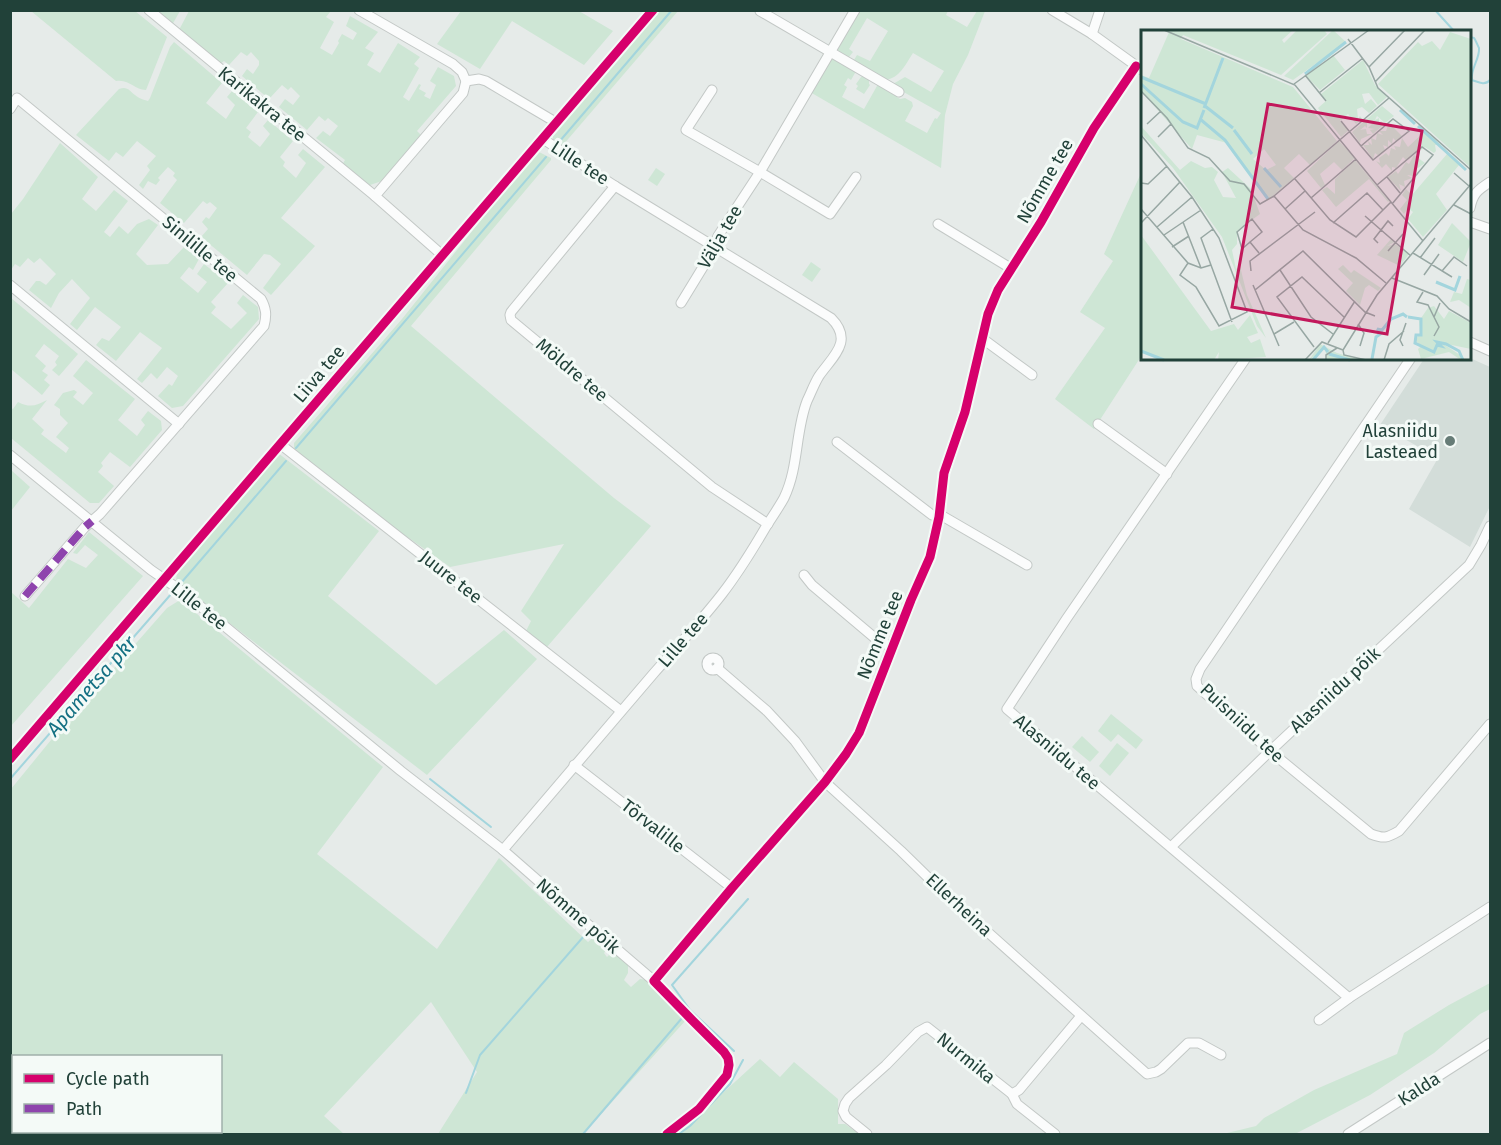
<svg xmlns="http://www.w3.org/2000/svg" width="1501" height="1145" font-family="'Fira Sans',sans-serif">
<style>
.built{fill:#d3ddd9}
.green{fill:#cee6d5;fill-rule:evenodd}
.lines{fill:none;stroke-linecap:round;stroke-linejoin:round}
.stream{stroke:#a3d5dd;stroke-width:2}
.street-casing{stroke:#c3c8c6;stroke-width:11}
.street{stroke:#fbfcfc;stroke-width:9}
.quiet{stroke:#8e44ad;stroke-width:8;stroke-dasharray:15 8;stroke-linecap:butt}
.cycleway-casing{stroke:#f4faf7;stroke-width:13}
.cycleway{stroke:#d6006c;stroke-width:9}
.poi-dot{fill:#667c77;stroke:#f4faf7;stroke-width:2}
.labels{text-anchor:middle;stroke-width:6;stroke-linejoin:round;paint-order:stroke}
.street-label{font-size:18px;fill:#214139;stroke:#f4faf7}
.poi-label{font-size:18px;fill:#214139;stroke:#f4faf7;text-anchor:end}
.water-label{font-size:20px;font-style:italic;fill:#147083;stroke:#f4faf7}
.inset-river{fill:none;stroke:#a3d5dd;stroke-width:3}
.inset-road{fill:none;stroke:#97a7a3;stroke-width:1.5}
.view{fill:#c2185b;fill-opacity:0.15;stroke:#c2185b;stroke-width:3}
.inset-edge{fill:none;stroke:#214139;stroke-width:3}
</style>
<rect width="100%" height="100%" fill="#e6ebe9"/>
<polygon class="built" points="1470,358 1490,367 1490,506 1470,547 1409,509 1438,458 1380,425 1424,359"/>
<g class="green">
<path d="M31 11H135L167 37 146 90C134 90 130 79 116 81Z"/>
<polygon points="155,11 180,11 172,25"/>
<polygon points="189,11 331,11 326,17 334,22 320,48 332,55 339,43 338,41 342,34 353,40 357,33 346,26 350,16 378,32 365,48 374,53 367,65 380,73 398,43 420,57 414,64 419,68 403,97 409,101 419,84 421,85 419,89 426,93 424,96 430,99 436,85 430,81 438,67 454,76 456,86 417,131 421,135 382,181 367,186 342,165 345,160 316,138 323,131 330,136 338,126 328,118 325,121 319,116 307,130 279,107 285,99 293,105 300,96 291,87 288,90 282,85 269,99 242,76 247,69 253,74 259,65 259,61 251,52 247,56 241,52 229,65 224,61 220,64 179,30"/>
<polygon points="461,11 579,11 613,31 584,65 512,21 480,69 437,44"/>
<polygon points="659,11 678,11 563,145 560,147 553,142 553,135"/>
<path d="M858 11H948L946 15 967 27 977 11H985L968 55 953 84 945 115 941 168 810 92 829 58 834 57 855 70V73L851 80 848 78 844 85 847 87 842 97 864 109 877 86 879 84 898 94 897 97 900 99 905 98 912 102 913 106 905 121 927 133 935 118 937 119 941 113 900 90 893 84 905 77 931 92 944 71 913 53C905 65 900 78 885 80L854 62V60L857 55 870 61 888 31 867 18 849 49 853 52 849 57H847L839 52 837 47Z"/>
<path d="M174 42 222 83 206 103 226 119 235 105 227 97 232 91 258 112 246 128 251 132 248 137 260 147 270 134 263 126 268 120 293 141 280 157 285 162 283 166 296 178 306 163 298 155 303 149 325 167 281 218 315 246 271 295 263 288 281 264 270 255 264 254 247 275 201 237 208 229 202 222 206 217 209 219 217 208 210 202 207 204 203 201 184 223 160 203 177 180 173 176 175 173 168 167 158 178 160 180 156 185 148 181 143 189 139 185 150 170 147 166 156 156 137 141 123 157 116 152 109 161 76 135 119 89C128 86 129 91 135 95 138 98 144 100 148 101L150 98 170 47Z"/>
<polygon points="864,75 869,78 869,84 870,85 864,94 856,89 858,86 856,84 861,77"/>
<polygon points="60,143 98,177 82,199 96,211 114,190 128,201 104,232 110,237 119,226 128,234 137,224 149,219 158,225 136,254 147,265 168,264 184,247 199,259 193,270 189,267 180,278 198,293 207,282 197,274 204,264 228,283 211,302 216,307 211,313 231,329 247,313 237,303 243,295 258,307 259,319 183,406 172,408 158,396 169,384 172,386 178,376 167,367 157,379 151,373 142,383 137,379 162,348 140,332 116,361 96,345 102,338 109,341 121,327 95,307 77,330 70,324 90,298 72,279 59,293 51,308 29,290 36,281 40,281 46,285 56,274 40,258 34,263 28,258 20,267 15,264 11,270 11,214 23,199"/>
<polygon points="539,152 551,158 551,160 411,326 614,498 651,526 547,647 526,631 531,621 521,611 564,544 450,567 386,522 294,449 294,443 402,319 489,210"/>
<polygon points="656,168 665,174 657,186 648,180"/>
<polygon points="1142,171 1142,355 1094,429 1055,399 1105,328 1080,312 1113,261 1104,254"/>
<polygon points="811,262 821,269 812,282 802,275"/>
<polygon points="11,298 78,354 59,376 52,370 57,365 55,362 59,356 44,344 35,356 46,366 42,371 48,375 44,380 50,385 42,395 11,369"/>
<path d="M86 360 135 399 118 420 137 436 145 425 141 420 148 411 161 421 162 430 130 467 110 452 101 463 103 466 98 472 114 486 99 503H90L11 438V408L13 409 18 402C30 408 36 406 47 400L32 419 44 430 41 434 66 453 69 448 56 437 68 423 60 415V409L54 405 63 393 74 390 77 392 73 397 83 405 93 393 73 376Z"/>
<polygon points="278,453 379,531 328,596 436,685 504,630 537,659 427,775 176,582 177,571"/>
<polygon points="11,470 30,487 11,511"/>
<polygon points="89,532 143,576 11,726 11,592 29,608 68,559 86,568 98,555 85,545 77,554 73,553"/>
<path d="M180 600 383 767 317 854 437 949 499 858 588 942 595 936 606 945 608 948 604 953 607 957 611 953H616L628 964V973L624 980 631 987 640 979 647 980 686 1020 583 1134H438L477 1072 431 1002 324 1116 344 1134H11V789L51 740 167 608ZM14 1056H220V1132H14Z"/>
<polygon points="1111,714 1143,740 1136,749 1118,734 1111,742 1098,731"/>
<polygon points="1082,736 1099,752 1090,762 1072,747"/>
<polygon points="1117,743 1129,753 1110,776 1099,766"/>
<polygon points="1490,983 1490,1009 1480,1014 1434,1053 1370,1095 1295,1134 1223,1134 1256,1126 1264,1118 1314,1090 1397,1054 1404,1033 1449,1005"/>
<polygon points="760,1059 780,1077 794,1062 838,1099 838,1124 845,1124 859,1134 678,1134"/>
</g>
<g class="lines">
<g class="stream">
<polyline points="1435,10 1455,32"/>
<path d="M1470 37 1474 38C1475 39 1478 46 1479 48 1480 59 1470 69 1472 80 1478 82 1485 86 1490 80"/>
<polyline points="559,142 672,10"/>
<polyline points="296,448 546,157"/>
<polyline points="181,583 286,461"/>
<polyline points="10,779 172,593"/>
<polyline points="430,779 491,827"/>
<polyline points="734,1051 690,1010 672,985 748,899"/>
<polyline points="466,1093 480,1055 584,936"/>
<polyline points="583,1134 682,1018"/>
<polyline points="679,1134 690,1126 730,1084 743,1060"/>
</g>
<defs>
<g id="street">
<polyline points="149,10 375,196 442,255"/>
<polyline points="359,10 453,64 462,72 466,81 479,79 486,81 557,123"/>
<polyline points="1052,10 1092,34 1142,70"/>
<polyline points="760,11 899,92"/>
<polyline points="1092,34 1100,10"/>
<polyline points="712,90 686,130 760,172 830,214 856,177"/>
<path d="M10 109 17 98 261 299C266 308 267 315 264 326L100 514 85 527 25 596"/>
<polyline points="615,186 511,312 510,315 511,320 712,487 768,524"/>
<polyline points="375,196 463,93 466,81"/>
<path d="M1470 208C1473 193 1478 190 1490 182"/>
<polyline points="1470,222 1490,229"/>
<polyline points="938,224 1012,269"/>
<polyline points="10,285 179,424"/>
<polyline points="681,303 711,254 718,236 760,172 855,10"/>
<polyline points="983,339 1032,375"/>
<polyline points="1470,342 1490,351"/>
<polyline points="1246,358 1067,618 1007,709 1349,998"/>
<path d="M1411 358 1200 669 1196 679 1197 686 1270 751 1371 834C1384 839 1387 838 1399 831L1490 724"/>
<polyline points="1098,424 1167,474"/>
<polyline points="837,442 932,515 939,517"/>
<polyline points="280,444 621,711"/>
<polyline points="10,455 151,570 183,592 401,771 503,850 584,921 654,981"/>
<polyline points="939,514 1027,565"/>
<polyline points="804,575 812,585 876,639 893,648"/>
<circle cx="713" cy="664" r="6"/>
<polyline points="717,668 767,711 795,741 825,782 901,851 945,894 1147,1074 1156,1072 1161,1069 1188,1043 1199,1043 1221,1055"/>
<polyline points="10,759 653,10"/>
<polyline points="574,765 732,888"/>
<polyline points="1171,847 1267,754 1469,565 1481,545 1490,526"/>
<path d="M503 850C553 791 603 732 654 673 677 647 701 621 722 594 739 572 753 549 767 525 773 516 779 507 784 498 799 467 795 432 807 401 811 393 814 384 819 376 833 356 854 341 831 318L615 186 543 139"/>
<polyline points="1319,1020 1349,998 1490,907"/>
<polyline points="1012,1094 1017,1104 1055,1134"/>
<polyline points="667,1134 699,1109 727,1075 729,1065 728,1058 724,1052 691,1019 654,981 732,888 825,782 846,754 859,733 911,600 930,557 939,517 944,473 965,412 988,314 998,290 1041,222 1094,128 1136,66"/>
<polyline points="867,1134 846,1117 843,1111 845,1104 849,1098 886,1065 918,1032 927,1027 1012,1094 1019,1090 1081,1016"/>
<polyline points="1348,1134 1490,1043"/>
</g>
</defs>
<use href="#street" class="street-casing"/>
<use href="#street" class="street"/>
<polyline class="quiet" points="25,596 85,527 92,521"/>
<defs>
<g id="cycleway">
<polyline points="10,759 653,10"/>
<polyline points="667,1134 699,1109 727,1075 729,1065 728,1058 724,1052 691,1019 654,981 732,888 825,782 846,754 859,733 911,600 930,557 939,517 944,473 965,412 988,314 998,290 1041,222 1094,128 1136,66"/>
</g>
</defs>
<use href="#cycleway" class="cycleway-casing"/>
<use href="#cycleway" class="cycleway"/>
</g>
<circle class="poi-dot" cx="1450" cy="441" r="6"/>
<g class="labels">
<g class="street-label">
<text transform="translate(262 104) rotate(39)" y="6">Karikakra tee</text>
<text transform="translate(580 163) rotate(33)" y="6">Lille tee</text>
<text transform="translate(1045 181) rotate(-60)" y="6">Nõmme tee</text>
<text transform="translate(720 237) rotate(-60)" y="6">Välja tee</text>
<text transform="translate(200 249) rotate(40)" y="6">Sinilille tee</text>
<text transform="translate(572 370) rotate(40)" y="6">Möldre tee</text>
<text transform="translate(319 374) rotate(-50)" y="6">Liiva tee</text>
<text transform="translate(451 577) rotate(38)" y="6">Juure tee</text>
<text transform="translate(199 606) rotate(38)" y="6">Lille tee</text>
<text transform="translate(880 635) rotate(-68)" y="6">Nõmme tee</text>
<text transform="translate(683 640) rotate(-49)" y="6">Lille tee</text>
<text transform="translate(1335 690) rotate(-43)" y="6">Alasniidu põik</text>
<text transform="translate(1242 723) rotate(43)" y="6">Puisniidu tee</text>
<text transform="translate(1057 752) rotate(40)" y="6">Alasniidu tee</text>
<text transform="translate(653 826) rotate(38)" y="6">Tõrvalille</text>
<text transform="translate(959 905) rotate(43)" y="6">Ellerheina</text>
<text transform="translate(578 916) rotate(41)" y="6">Nõmme põik</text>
<text transform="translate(966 1058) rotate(39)" y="6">Nurmika</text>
<text transform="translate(1419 1089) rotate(-33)" y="6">Kalda</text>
</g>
<g class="poi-label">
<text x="1438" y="437">Alasniidu<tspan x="1438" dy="21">Lasteaed</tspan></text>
</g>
<g class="water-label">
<text transform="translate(91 686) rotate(-49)" y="7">Apametsa pkr</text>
</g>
</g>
<g transform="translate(1141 30)">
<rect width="330" height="330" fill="#e6ebe9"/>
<path d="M29 0H152L141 10 143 13 156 0H183L186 4 140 45 42 5 40 9 152 57 196 111 169 135 158 124 143 138 153 148 127 170 86 113 56 105 51 119 0 61V45L8 48ZM123 119 135 135 125 140 112 129ZM192 0 205 12 152 50 143 46ZM309 2 330 9V138L237 54 277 12 281 16 291 11 299 20ZM192 25 204 40 179 60 165 46ZM222 30 234 55 246 67 237 75 228 63 221 64 224 74 230 69 236 76 228 83 221 77 216 79 217 89 219 86 221 89 215 94 207 84 199 91 207 101 200 107 177 78 185 71 180 64ZM241 76 253 86 244 93 236 86 234 90 238 88V94L240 91 243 94 232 104 229 100 234 99 227 98 231 94 226 93V98L224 96 219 100 225 99 226 104H231L220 109 219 113 211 102ZM248 93 261 106 255 111 252 108 251 114 247 110V117L242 115 244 120 238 126 234 123 232 129 222 115H228L227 111 231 115 230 108 235 110 236 103 242 105 238 101H245ZM277 95 300 115H294L295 121 293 123 284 117 265 130 262 127 255 138 251 137V141L245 134 241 138 235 131 239 133 238 128 245 123 248 126 250 118 255 120 253 116 259 117 261 108 267 117 282 103ZM0 96 39 140 50 131 64 138 71 137 77 142 73 150 82 167 95 168 81 142 87 138 110 159 119 184 96 201V214L91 220 95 239 99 236 106 265 125 308 116 296 81 207 32 138 0 103ZM198 111 214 128 201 140 193 132 179 144 184 155 180 158 166 141ZM306 124 318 135 295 164 306 180 282 207 267 189 272 182 267 178 263 184 259 179 266 170 261 165 265 159 271 165ZM273 125 284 133 274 140 273 146 266 145 271 148 263 151 264 157 258 154 260 161 247 147 255 141 257 144 265 132 268 134ZM214 130 248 171 247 172 228 149 195 177 181 160 186 157 194 164V149ZM311 193 330 212 322 232 297 215ZM0 205 70 301 93 294 97 300 109 285 117 303 106 307 110 313 119 309 125 327 77 330 78 322 73 330H23L0 321ZM250 209 254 212 246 216 254 214 268 224 259 236 236 225ZM202 235 210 243 213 240 240 258 237 261 228 255 224 258 219 275 205 261 212 253 197 239ZM326 249 330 250V278L318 270 309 272 313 262 321 264ZM293 276 303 289 308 281 330 293V319L301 313 319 325 320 330 308 322 280 329 277 319 280 316 274 310 279 304 278 291 287 278ZM179 314 196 323 220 330 186 329 184 319 168 330Z" fill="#cee6d5" fill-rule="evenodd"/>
<path class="inset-river" d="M164 44 205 12M0 47 65 74M0 54 42 92 56 98 63 80M64 76 92 98M63 78 82 28M259 80 274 94M59 89 84 110 127 169M277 96 325 140M93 100 111 124M123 138 140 157M295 252 314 260 319 246M267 287 280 289V305H275L274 313 293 322 296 315 300 316 296 312 305 314 318 321 322 330M0 321 23 330M188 324 209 330M231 329 235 307 241 303 236 299 241 300 250 289 262 284 266 287M172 330 183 317 187 322"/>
<path class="inset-road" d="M23 0 154 55 282 211M207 9 228 37 237 58 330 140M228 37 264 0M164 45 185 71M234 52 284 0M153 54 228 0M0 61 26 88 47 118 68 128 89 151 103 154 119 174 133 166 162 200 215 228 245 253M178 63 222 28M200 91 220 116 232 130 268 101 252 89 220 116M6 94 20 81M0 105 51 167 78 208 106 282 78 296 55 257 39 245 47 233M17 107 30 94M313 143 328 156M246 147 259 163M154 149 189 190 215 207 250 172M0 153 7 154 26 136M236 155 281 117 292 125 251 174M133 166 248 68M170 168 215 129M313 175 330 184M0 179 47 233 60 238 70 235M144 179 164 161M224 186 270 226M42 192 60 238M0 193 39 152M192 193 226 163 242 180M16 197 51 167M72 199 60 208 91 292M23 205 60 180M109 212 101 219 96 202 111 189 121 202 109 212 118 223M237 213 233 209 247 191 252 196M31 217 48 206M247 221 262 204M272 223 311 247M279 228 294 208M139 240 170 287 192 304M110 241 109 231 174 182M301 241 313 227 326 236M283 245 298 224M251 248 296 266 308 279 330 292M112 255 138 316M114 260 162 221 224 282 234 286M282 262 276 272 287 275 293 287 299 273M217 294 223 303 219 316M133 304 153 292M293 306 298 297 293 287M187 313 214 271M262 316 259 310 265 293M173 317 136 267 161 247 203 287M202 320 236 265 330 154M202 320 203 325 225 330M164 330 181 312 202 320M185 330V325L196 318M243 330 248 314 263 301"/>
<path class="view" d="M127 74 281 101 246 304 91 277Z"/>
<rect width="330" height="330" class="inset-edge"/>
</g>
<rect width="1501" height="1145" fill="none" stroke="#214139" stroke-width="24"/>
<rect x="12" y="1055" width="210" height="78" fill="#f4faf7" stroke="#a0b0ab" stroke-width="1.5"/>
<rect x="24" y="1074" width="30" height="9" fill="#d6006c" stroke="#a0b0ab" stroke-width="1.5"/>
<text x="66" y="1085" font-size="18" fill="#214139">Cycle path</text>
<rect x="24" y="1104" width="30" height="9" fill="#8e44ad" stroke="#a0b0ab" stroke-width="1.5"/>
<text x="66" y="1115" font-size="18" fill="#214139">Path</text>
</svg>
